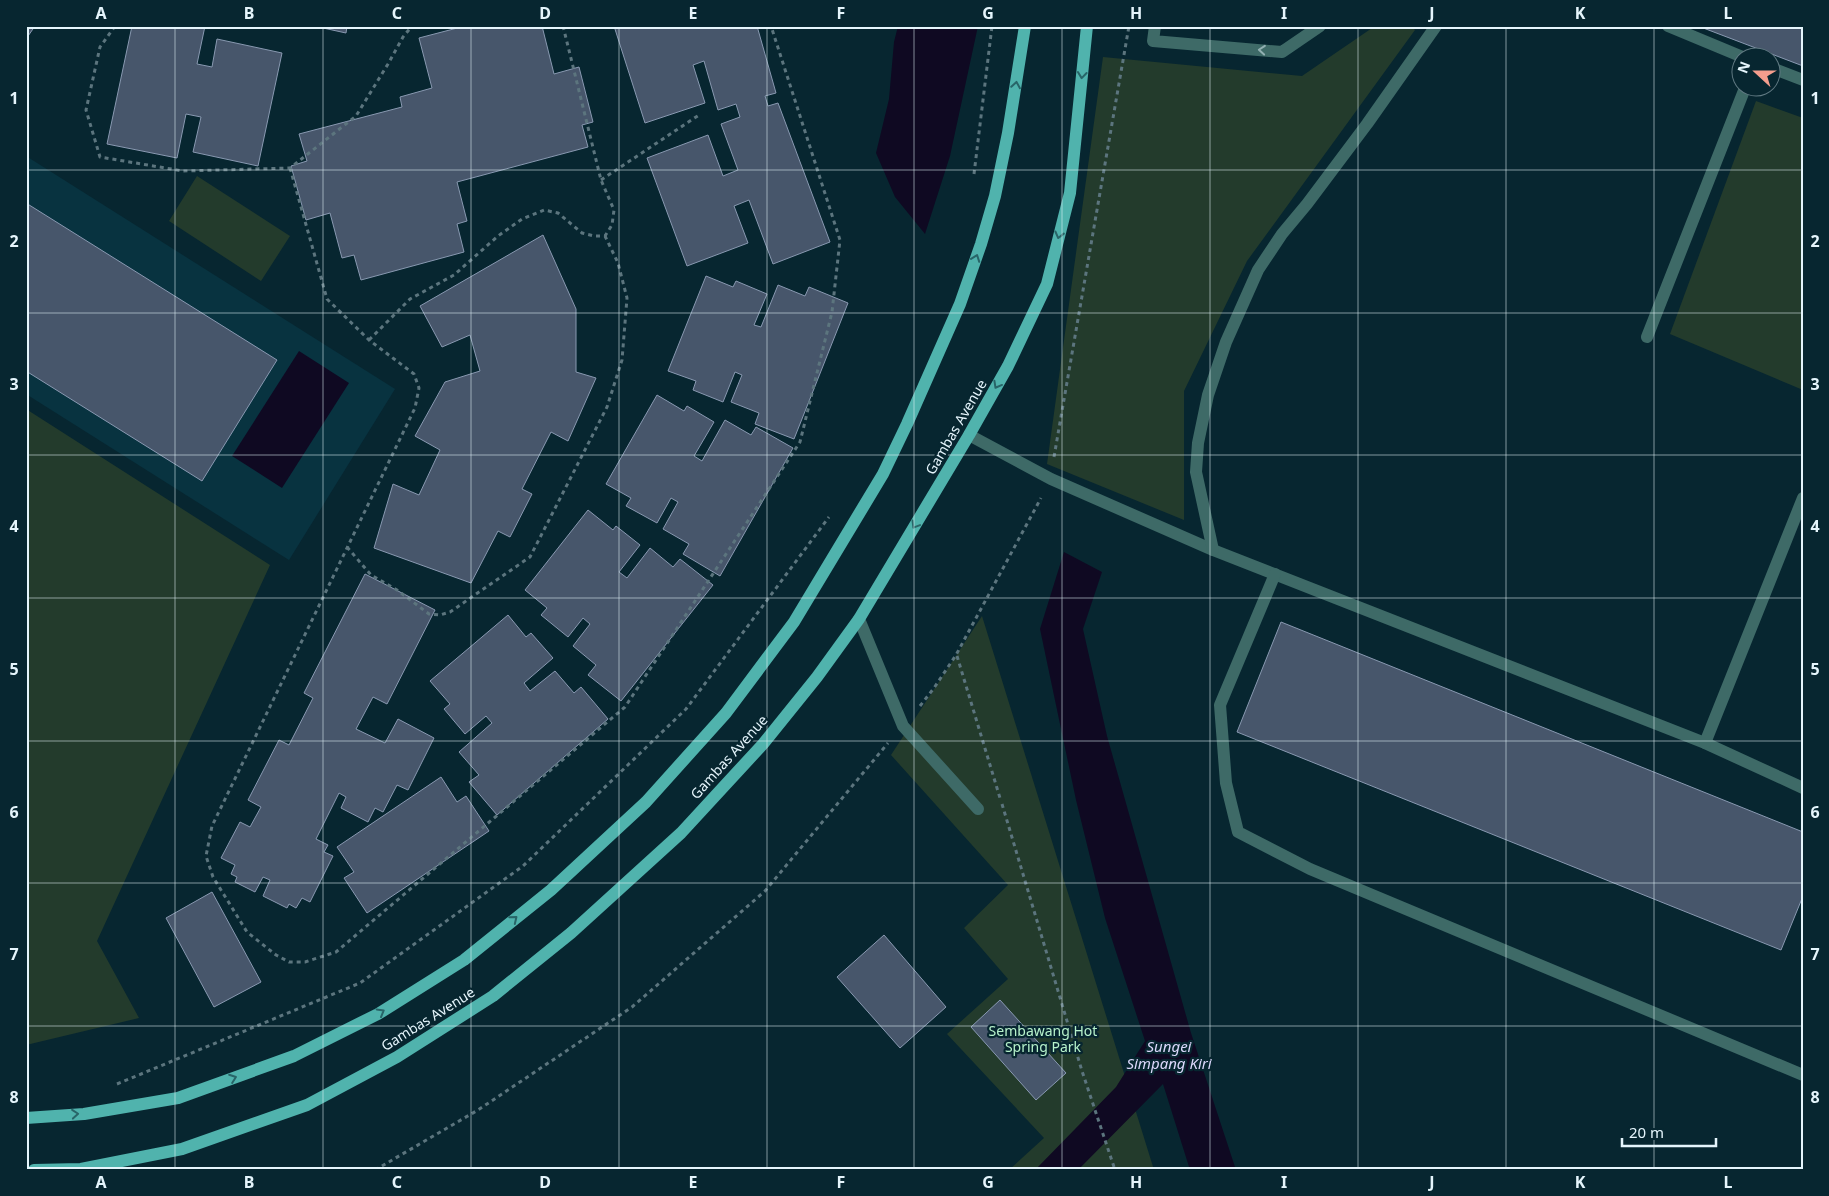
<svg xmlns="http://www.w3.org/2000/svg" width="1829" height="1196" font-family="'Noto Sans',sans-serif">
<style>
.built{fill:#083340}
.green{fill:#233b2c}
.water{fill:#0f0922}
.building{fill:#47566b;stroke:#8999b1}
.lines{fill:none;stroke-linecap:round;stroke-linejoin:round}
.path{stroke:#5c757e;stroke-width:3;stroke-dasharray:4 4;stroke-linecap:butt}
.lane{stroke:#3e6a67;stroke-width:12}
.primary{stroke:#50b3ad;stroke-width:12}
.oneway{stroke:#92b0b2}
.oneway2{stroke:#286568}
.grid{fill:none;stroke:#e5f5fc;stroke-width:1;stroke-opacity:0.55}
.labels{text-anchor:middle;stroke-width:4.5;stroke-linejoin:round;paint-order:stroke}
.street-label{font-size:14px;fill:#e5f5fc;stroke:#072630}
.park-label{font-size:14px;fill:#b7f2cb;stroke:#072630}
.water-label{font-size:15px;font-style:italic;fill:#dbd8fb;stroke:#072630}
.neatline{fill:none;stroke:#e5f5fc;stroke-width:2}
.grid-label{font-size:16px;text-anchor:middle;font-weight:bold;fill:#e5f5fc}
</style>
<rect width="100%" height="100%" fill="#072630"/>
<polygon class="built" points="26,156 395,389 289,560 26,394"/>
<g class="green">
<polygon points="1375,26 1411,26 1415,30 1247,261 1184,391 1184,520 1047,464 1103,57 1302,76"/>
<polygon points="1756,101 1803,118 1803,390 1670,334"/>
<polygon points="197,176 290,236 261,281 169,221"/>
<polygon points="26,409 270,565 97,941 139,1018 26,1045"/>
<polygon points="982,616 1154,1170 1009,1170 1044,1138 947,1034 1008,979 964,928 1008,885 891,755"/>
</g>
<g class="water">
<polygon points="898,26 978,26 950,156 925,234 895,197 876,153 889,99 894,42"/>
<polygon points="299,351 349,383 282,488 232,456"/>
<polygon points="1064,552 1102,572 1083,629 1107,736 1191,1033 1236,1170 1190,1170 1163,1084 1078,1170 1035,1170 1116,1087 1145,1041 1105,918 1076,800 1040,629"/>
</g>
<g class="building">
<polygon points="26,26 35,26 26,39"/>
<polygon points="132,26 205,26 197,64 212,67 217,39 282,53 258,166 193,152 201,117 186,114 177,158 107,144"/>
<polygon points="314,26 347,26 346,33"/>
<polygon points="465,26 542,26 554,74 579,67 593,122 582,125 588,147 457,182 467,221 457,224 464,252 361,280 354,255 342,258 330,213 306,220 291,166 307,161 299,134 402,107 400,97 432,88 419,38"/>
<polygon points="614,26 680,26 681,28 685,26 757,26 776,93 765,96 768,106 778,103 830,242 773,264 749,200 734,206 748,243 687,266 647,158 708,135 723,176 738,170 721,124 740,117 736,104 718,110 704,61 693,65 705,103 645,123"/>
<polygon points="1698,26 1803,26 1803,66"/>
<polygon points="26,203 277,360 202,481 26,371"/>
<polygon points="543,235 576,309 576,372 596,378 568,441 551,432 522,489 532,494 510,537 498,531 471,583 374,548 393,484 419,495 440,450 415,436 445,382 480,371 470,335 442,347 420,306"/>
<polygon points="706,276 733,287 736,281 767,294 754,325 761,327 778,285 805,296 809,287 848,303 794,439 755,424 759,413 731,402 742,375 735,372 723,402 693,390 696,381 668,371"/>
<polygon points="657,395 684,411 687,406 714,422 694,456 702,461 725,420 751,435 756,427 793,448 720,576 683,554 689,544 663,529 678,502 671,498 657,523 626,506 631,498 606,484"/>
<polygon points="588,510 613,530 616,526 640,545 619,572 627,578 650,548 673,567 680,559 713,585 621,701 588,675 596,665 573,646 590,624 583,618 568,637 541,615 547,608 525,590"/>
<polygon points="365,574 435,610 387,704 373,697 356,729 385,743 398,719 434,738 408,790 397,785 383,812 375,808 368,822 341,808 346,797 339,793 316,839 328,845 324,852 333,856 310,902 302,898 296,908 289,904 287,908 263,896 270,880 263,877 255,892 235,882 237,877 231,874 235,865 221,858 240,822 250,827 261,807 248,800 279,740 289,745 313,698 304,693"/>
<polygon points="508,615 526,637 531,633 553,658 524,683 530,691 555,671 574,693 581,687 608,719 497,815 469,782 479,775 459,752 492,723 486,716 465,734 444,709 450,704 430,681"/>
<polygon points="1281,622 1803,832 1803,896 1781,950 1237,732"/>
<polygon points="441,777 457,802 466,796 489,831 367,913 344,878 354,872 337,847"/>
<polygon points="212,892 261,982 214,1007 166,918"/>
<polygon points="884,935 946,1007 900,1048 837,977"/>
<polygon points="1000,1000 1066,1073 1036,1100 971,1027"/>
</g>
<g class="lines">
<g class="path">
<polyline points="115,26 100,47 86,110 100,157 183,171 290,168 356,116 388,64 403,37 412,26"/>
<polyline points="563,26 601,180 614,210 612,225 605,236"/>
<polyline points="290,168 327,299 369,340 414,374 419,388 415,408 212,826 206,856 213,877 247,932 276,955 289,962 305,962 336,952 625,707 800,442 832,312 840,240 771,26"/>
<polyline points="974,174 992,26"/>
<polyline points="601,180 699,115"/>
<polyline points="369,340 410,299 454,275 498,236 522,219 544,210 558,213 582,233 594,236 605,236"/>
<polyline points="1054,457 1129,26"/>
<polyline points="347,547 371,575 397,590 429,614 440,615 450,612 530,557 607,407 622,360 627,298 618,263 605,236"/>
<polyline points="957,656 1000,798"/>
<polyline points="920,706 934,688 956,655 1041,498"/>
<polyline points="1002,804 1082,1071 1115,1170"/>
<polyline points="117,1084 360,983 523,866 686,709 829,517"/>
<polyline points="375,1170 478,1110 632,1007 765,891 888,743"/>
</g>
<g class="lane">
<polyline points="1155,26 1153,41 1282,52 1320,26"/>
<polyline points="1668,26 1745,58"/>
<polyline points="1772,68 1803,80"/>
<polyline points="1647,337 1745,88"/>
<polyline points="969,435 1051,479 1213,550 1705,743 1803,788"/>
<polyline points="1213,550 1196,472 1198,443 1208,395 1226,342 1258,270 1282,234 1307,204 1367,124 1436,26"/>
<polyline points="1275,574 1220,705 1226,783 1238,832 1310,869 1803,1075"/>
<polyline points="859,619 903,726 978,809"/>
<polyline points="1705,743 1803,498"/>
</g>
<g class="primary">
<polyline points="26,1118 84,1114 178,1098 294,1056 378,1014 464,960 551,890 646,802 726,713 794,622 883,474 907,424 960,304 981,244 995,196 1008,133 1025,26"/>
<polyline points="34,1170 81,1169 182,1149 307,1105 397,1057 493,996 571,933 681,833 763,744 817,677 859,619 969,435 1008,366 1047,284 1070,193 1087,26"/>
</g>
</g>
<defs><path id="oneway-chevron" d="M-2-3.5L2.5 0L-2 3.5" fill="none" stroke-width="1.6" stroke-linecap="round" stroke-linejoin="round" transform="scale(1.25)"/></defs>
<use class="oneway" href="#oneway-chevron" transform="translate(1262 50) rotate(-175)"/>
<g class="oneway2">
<use href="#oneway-chevron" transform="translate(1082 75) rotate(96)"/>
<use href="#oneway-chevron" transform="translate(1016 85) rotate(-81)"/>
<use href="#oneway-chevron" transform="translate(1059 235) rotate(104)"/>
<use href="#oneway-chevron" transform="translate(976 258) rotate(-70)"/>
<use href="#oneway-chevron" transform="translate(997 385) rotate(119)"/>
<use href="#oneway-chevron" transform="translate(915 525) rotate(121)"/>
<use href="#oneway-chevron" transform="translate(514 919) rotate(-39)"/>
<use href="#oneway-chevron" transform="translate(381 1012) rotate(-30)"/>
<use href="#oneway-chevron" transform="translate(233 1078) rotate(-20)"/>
<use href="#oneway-chevron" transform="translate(75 1114) rotate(-5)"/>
</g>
<path class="grid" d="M175 26V1170M323 26V1170M471 26V1170M619 26V1170M767 26V1170M914 26V1170M1062 26V1170M1210 26V1170M1358 26V1170M1506 26V1170M1654 26V1170M26 170H1803M26 313H1803M26 455H1803M26 598H1803M26 741H1803M26 883H1803M26 1026H1803"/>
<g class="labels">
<g class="street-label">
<text transform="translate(956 427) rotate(-60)" y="5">Gambas Avenue</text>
<text transform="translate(729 757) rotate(-48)" y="5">Gambas Avenue</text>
<text transform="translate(428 1019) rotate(-32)" y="5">Gambas Avenue</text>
</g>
<g class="park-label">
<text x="1043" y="1036">Sembawang Hot<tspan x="1043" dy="16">Spring Park</tspan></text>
</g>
<g class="water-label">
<text x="1169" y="1052">Sungei<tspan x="1169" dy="17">Simpang Kiri</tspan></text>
</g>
</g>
<rect width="1829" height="1196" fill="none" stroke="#072630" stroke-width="55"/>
<g transform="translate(1756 72) rotate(291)"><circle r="24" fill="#072630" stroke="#607982"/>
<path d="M0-4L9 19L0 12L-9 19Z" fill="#f49d8d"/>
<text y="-8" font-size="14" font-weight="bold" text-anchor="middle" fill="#e5f5fc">N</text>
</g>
<path d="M1622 1138v8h94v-8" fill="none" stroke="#e5f5fc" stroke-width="2.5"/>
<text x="1629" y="1138" font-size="15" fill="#e5f5fc" stroke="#072630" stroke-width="4" paint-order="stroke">20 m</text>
<rect x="28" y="28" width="1774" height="1140" class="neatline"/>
<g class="grid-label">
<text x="101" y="19">A</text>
<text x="249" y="19">B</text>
<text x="397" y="19">C</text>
<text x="545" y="19">D</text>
<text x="693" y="19">E</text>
<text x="841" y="19">F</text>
<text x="988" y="19">G</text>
<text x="1136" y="19">H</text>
<text x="1284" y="19">I</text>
<text x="1432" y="19">J</text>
<text x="1580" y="19">K</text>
<text x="1728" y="19">L</text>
<text x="14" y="104">1</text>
<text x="1815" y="104">1</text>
<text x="14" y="247">2</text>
<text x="1815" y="247">2</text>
<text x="14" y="390">3</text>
<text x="1815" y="390">3</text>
<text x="14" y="532">4</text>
<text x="1815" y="532">4</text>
<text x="14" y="675">5</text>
<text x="1815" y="675">5</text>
<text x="14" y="818">6</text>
<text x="1815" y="818">6</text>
<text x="14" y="960">7</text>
<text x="1815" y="960">7</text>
<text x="14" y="1103">8</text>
<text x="1815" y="1103">8</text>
<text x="101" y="1188">A</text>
<text x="249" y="1188">B</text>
<text x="397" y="1188">C</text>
<text x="545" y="1188">D</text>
<text x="693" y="1188">E</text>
<text x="841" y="1188">F</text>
<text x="988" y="1188">G</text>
<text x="1136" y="1188">H</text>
<text x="1284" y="1188">I</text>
<text x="1432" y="1188">J</text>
<text x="1580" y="1188">K</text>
<text x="1728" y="1188">L</text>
</g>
</svg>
